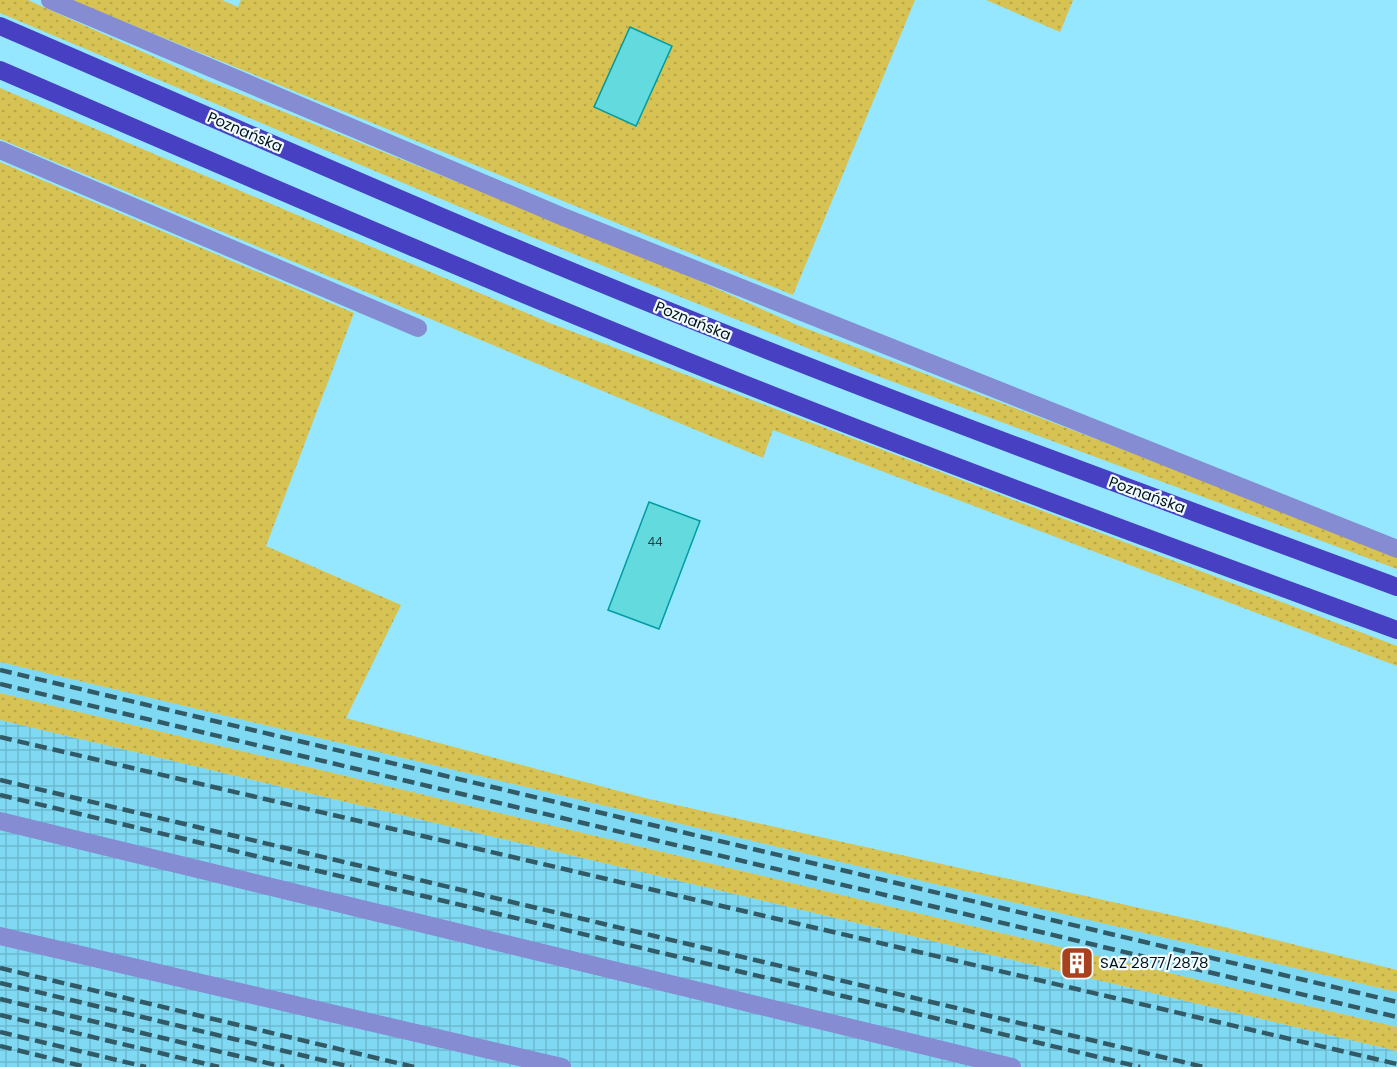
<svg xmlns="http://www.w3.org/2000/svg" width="1397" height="1067" font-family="Poppins,sans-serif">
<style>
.built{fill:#7fd9f3}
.industrial{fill:url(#industrial-grid)}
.grass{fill:url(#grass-dots)}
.building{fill:#62dade;stroke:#009ca1;stroke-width:1.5}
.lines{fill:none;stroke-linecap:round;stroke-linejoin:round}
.minor{stroke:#858cd2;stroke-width:18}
.major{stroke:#4840c2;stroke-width:18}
.rail{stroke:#325a66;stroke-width:4.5;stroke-dasharray:12 6;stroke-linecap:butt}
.labels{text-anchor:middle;stroke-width:4.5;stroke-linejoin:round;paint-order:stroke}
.number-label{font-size:12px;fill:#18454a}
.street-label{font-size:15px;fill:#001319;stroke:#f2fcff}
.poi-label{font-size:15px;fill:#001319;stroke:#f2fcff;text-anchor:start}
</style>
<defs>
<pattern id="industrial-grid" width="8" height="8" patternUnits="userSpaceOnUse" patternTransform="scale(1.5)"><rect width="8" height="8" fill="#7fd9f3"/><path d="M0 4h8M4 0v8" fill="none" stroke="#6cb9d0"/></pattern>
<pattern id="grass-dots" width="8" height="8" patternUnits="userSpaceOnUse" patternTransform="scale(1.5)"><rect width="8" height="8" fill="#d7c254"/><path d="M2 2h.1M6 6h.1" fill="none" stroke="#b7a649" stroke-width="1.8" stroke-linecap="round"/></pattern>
</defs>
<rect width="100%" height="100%" fill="#95e7ff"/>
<polygon class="built" points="0,662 828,859 1397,992 1397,1027 846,896 0,693"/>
<polygon class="industrial" points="0,720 1397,1051 1397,1067 0,1067"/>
<g class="grass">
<polygon points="0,0 28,0 203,79 680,272 797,325 1397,554 1397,569 872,374 534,238 0,13"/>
<polygon points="71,0 222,0 238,7 241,0 915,0 793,295"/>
<polygon points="986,0 1073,0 1060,32"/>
<polygon points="0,88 550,323 1397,646 1397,666 773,430 763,458 0,139"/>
<polygon points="0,162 354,313 266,546 401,605 346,718 645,798 1216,925 1397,970 1397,992 828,859 0,662"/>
<polygon points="0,693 846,896 1397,1027 1397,1051 0,720"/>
</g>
<g class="building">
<polygon points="630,27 672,46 636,126 594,107"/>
<polygon points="649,502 700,521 659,629 608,610"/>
<polygon points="1074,958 1081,960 1080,967 1072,965"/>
</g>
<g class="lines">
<g class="minor">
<polyline points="50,0 561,216 1397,549"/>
<polyline points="0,150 418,328"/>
<polyline points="0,821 1012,1067"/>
<polyline points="0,936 562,1067"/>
</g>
<g class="major">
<path d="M0 26C241 130 481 237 724 333 947 422 1172 504 1397 587"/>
<path d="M0 70C246 176 491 283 739 382 957 469 1177 549 1397 630"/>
</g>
<g class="rail">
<polyline points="0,670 1397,1002"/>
<polyline points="0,684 1397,1017"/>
<polyline points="0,737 1397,1064"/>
<polyline points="0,780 1204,1067"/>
<polyline points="0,795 1140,1067"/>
<polyline points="0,968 414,1067"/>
<polyline points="0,983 351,1067"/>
<polyline points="0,999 284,1067"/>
<polyline points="0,1015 219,1067"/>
<polyline points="0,1032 146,1067"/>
<polyline points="0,1046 86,1067"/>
</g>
</g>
<defs>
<symbol id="building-square" viewBox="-11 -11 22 22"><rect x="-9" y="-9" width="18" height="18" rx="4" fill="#a8411d" stroke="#f2fcff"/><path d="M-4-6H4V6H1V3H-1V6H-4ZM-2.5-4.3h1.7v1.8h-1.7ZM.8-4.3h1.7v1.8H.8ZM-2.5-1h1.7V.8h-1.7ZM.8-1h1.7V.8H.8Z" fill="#fff"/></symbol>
</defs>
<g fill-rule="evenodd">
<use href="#building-square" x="1058" y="944" width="38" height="38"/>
</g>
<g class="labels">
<g class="number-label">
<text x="655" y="546">44</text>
</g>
<g class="street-label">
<text transform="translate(245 132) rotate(23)" y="5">Poznańska</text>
<text transform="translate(693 321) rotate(22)" y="5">Poznańska</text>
<text transform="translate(1147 495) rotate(20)" y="5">Poznańska</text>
</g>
<g class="poi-label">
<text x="1100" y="968">SAZ 2877/2878</text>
</g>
</g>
</svg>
